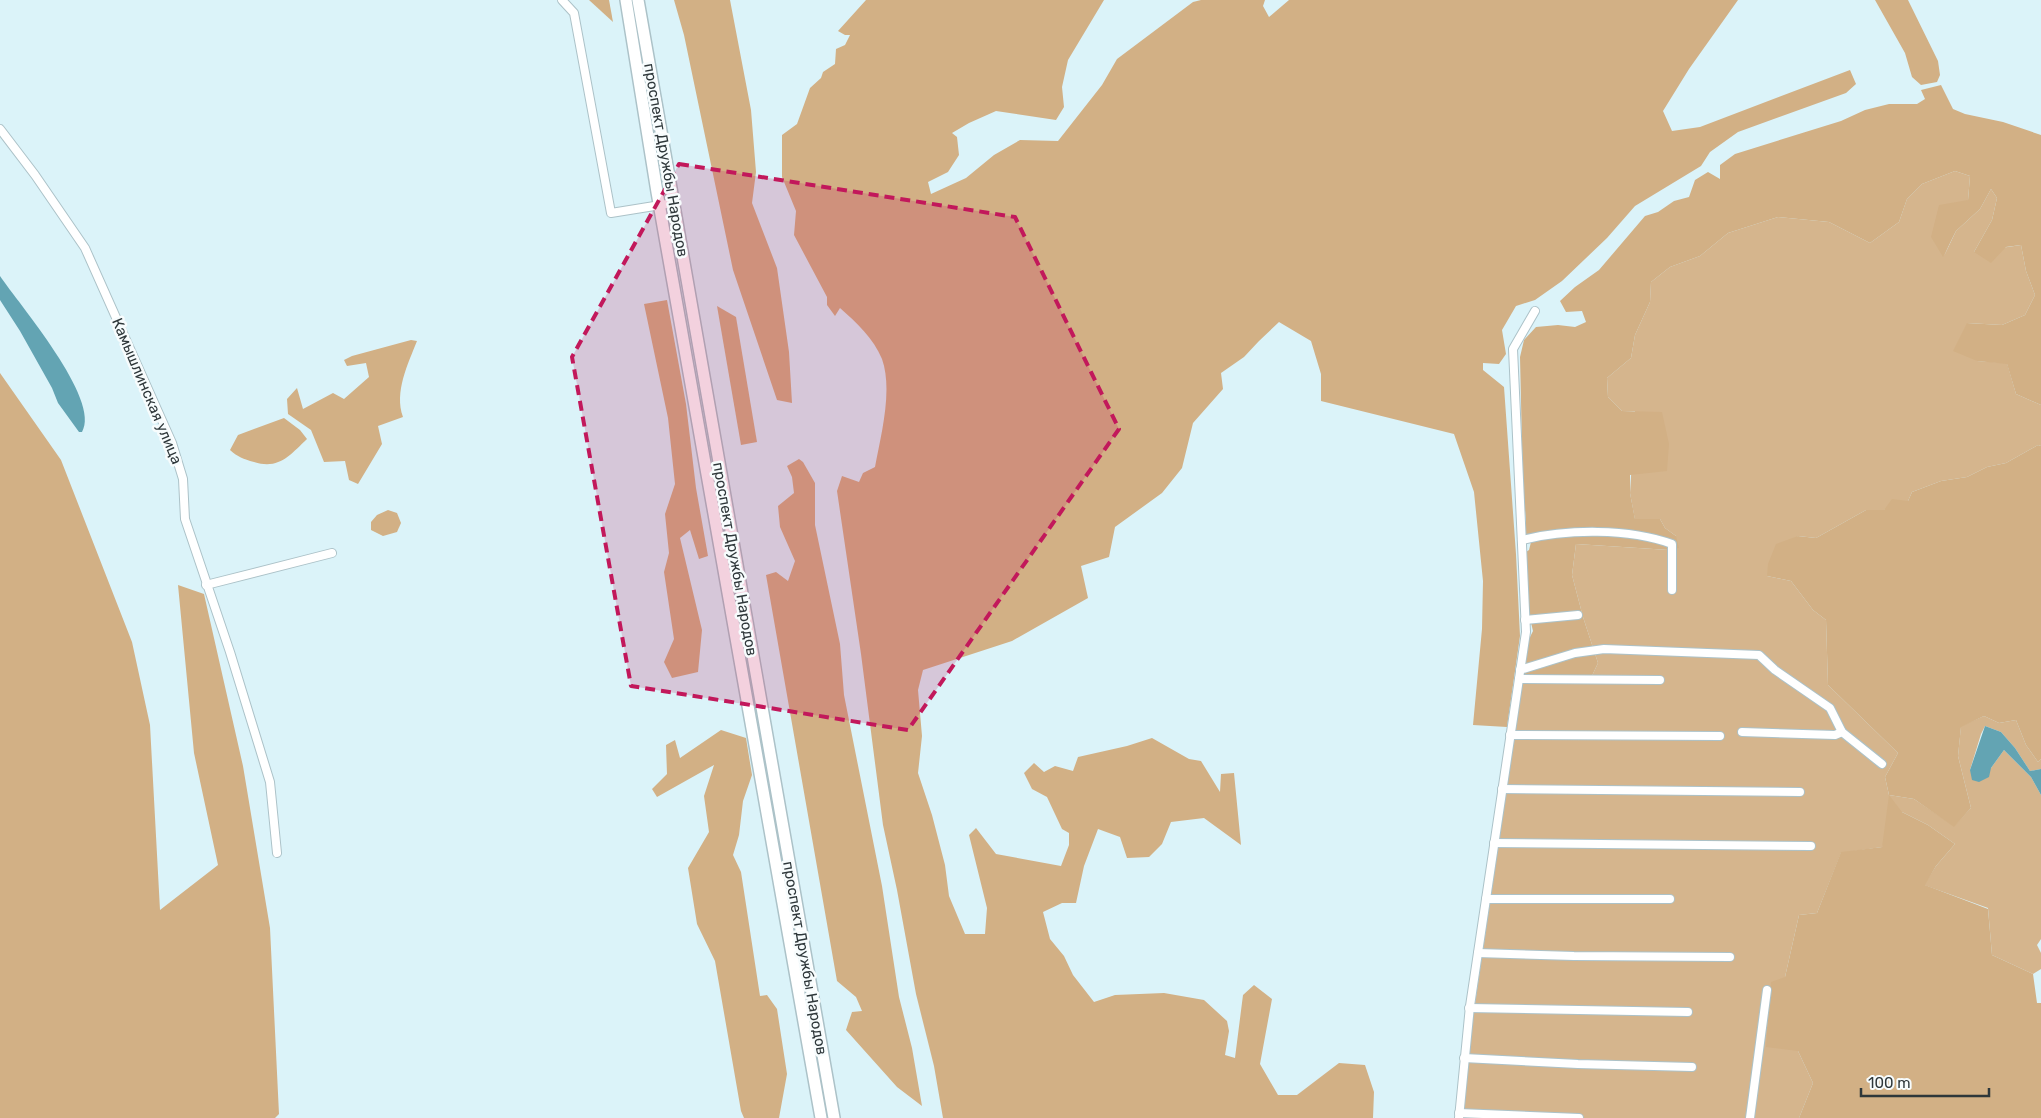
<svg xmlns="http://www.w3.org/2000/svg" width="2041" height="1118" font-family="Rubik,sans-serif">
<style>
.green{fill:#d5b58d}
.forest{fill:#d2b085}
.water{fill:#63a4b3}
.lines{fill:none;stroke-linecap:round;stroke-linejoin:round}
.minor-casing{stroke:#acc2c8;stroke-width:10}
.secondary-casing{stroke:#acc2c8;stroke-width:14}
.minor{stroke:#fff;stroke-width:8}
.secondary{stroke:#fff;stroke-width:11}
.marked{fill:#c2185b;fill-opacity:0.2;stroke:#c2185b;stroke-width:4;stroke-dasharray:10 6;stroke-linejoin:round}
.labels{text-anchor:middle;stroke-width:5;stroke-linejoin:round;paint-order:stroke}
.street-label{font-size:15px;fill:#2e373a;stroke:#f7fcfd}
</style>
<rect width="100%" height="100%" fill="#dbf3f9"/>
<polygon class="green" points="1955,171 1970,176 1968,200 1944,256 1956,231 1980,209 1991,189 1997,198 1992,220 1974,252 2021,245 2026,271 2035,295 2025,315 2002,325 1967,323 1977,361 2007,363 2016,394 2041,405 2041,446 2038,445 2006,463 1987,467 1967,477 1941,481 1912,492 1908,501 1884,510 1866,510 1816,538 1798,536 1767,576 1791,581 1813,610 1826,620 1828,685 1898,753 1885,777 1889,795 1914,799 1954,826 1971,808 1958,756 1961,726 1984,716 1999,723 2016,720 2026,745 2038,762 2041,759 2041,769 2030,771 2015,748 2001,732 1985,726 1981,734 1970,770 1991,768 2004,750 2031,777 2041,795 2041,939 2037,945 2041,953 2041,969 2033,974 1992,955 1988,908 1924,885 1936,866 1955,844 1928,825 1902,812 1882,847 1841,853 1817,913 1799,915 1785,977 1798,1051 1813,1083 1799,1118 1458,1118 1523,679 1590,680 1598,663 1583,617 1572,575 1576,544 1669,550 1676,536 1665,528 1660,519 1635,520 1630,493 1635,411 1622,411 1608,397 1607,378 1631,358 1635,335 1650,302 1651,282 1670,267 1700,256 1728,233 1778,217 1829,222 1870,243 1899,222 1907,199 1922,184"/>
<g class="forest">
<polygon points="589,0 609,0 613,22"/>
<polygon points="674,0 730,0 751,110 756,172 752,203 777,268 789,352 792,403 777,400 733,270 684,35"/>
<path d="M866 0H1104L1068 60 1062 87 1064 107 1056 120 996 111 969 123 952 133 957 137 959 155 948 172 928 182 931 194 966 178 994 155 1020 140 1058 141 1102 85 1117 59 1193 2 1201 0H1265L1263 6 1269 17 1289 0H1738L1689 69 1663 111 1672 131 1700 127 1850 70 1856 84 1846 93 1738 132 1710 152 1701 166 1635 206 1607 238 1562 281 1535 300 1516 306 1502 330 1506 354 1499 364 1483 363V370L1504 387 1516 554 1520 636 1507 727 1473 725 1482 629 1483 581 1474 492 1454 434 1321 401V374L1311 341 1279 322 1259 341 1244 357 1221 373 1223 389 1193 423 1182 468 1162 493 1115 527 1109 557 1081 566 1088 598 1012 641 923 670 918 690 922 736 918 773 932 815 945 865 949 896 965 934H985L987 908 969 835 976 828 996 854 1061 866 1069 845V833L1062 829 1047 797 1032 789 1024 773 1034 763 1044 772 1055 766 1073 771 1078 757 1127 746 1152 738 1189 759 1201 761 1220 792 1221 774 1234 773 1241 845 1204 818 1171 822 1162 844 1149 857 1127 858 1120 837 1098 829 1084 866 1076 903H1062L1043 912 1050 939 1064 956 1073 975 1094 1002 1115 995 1164 993 1204 1000 1227 1021 1229 1031 1225 1055 1235 1058 1243 995 1254 985 1272 999 1260 1064 1278 1095H1297L1339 1063 1365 1065 1374 1092 1373 1118H943L934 1066 916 994 897 890 883 825 861 654 837 491 842 476 859 482 863 473 875 467C881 435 893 390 882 359 874 339 856 322 840 308L835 316 827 305V297L794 235 796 211 782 177V135L797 124 810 88 821 78 823 72 835 64 836 49 845 45 850 35H845L838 31Z"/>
<polygon points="1875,0 1908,0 1938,61 1940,75 1937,82 1921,85 1912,77 1905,53"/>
<polygon points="1941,85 1953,109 1965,114 2003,122 2041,135 2041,405 2016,394 2007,364 1977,361 1953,351 1967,323 2002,325 2025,315 2035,295 2026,271 2021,245 2006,247 1991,263 1974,252 1992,220 1997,198 1991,189 1980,209 1956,231 1943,257 1931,237 1939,205 1968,200 1970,176 1955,171 1922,184 1907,199 1899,222 1870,243 1829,222 1778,217 1728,233 1700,256 1670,267 1651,282 1650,302 1635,335 1631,358 1607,378 1608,397 1622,411 1662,412 1669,444 1667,471 1630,475 1630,493 1635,519 1660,519 1665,528 1676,536 1679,548 1669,550 1576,544 1572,575 1583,617 1598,663 1590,680 1523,679 1528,641 1533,631 1529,614 1526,552 1529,550 1531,542 1525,535 1526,520 1523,491 1520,357 1524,340 1536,327 1558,325 1575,327 1586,322 1582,311 1566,312 1560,301 1575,287 1599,270 1645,216 1658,212 1674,201 1689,197 1695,180 1708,172 1720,179 1720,165 1735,154 1841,121 1865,110 1889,104 1917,104 1925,99 1921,90"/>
<polygon points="667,300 686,404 696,488 708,556 699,559 690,530 680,538 702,630 698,672 672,678 664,662 674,639 664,572 669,553 665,514 675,484 668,418 644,304"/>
<polygon points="717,306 736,317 757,442 741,445"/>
<path d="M411 340 417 341C408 364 394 392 403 417L378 426 382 444 358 484 349 480 345 461 324 462 311 430 288 414 287 399 297 388 303 409 333 393 344 399 369 377 366 363 347 366 344 360 352 356Z"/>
<polygon points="0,373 61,460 132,642 150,725 160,910 218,865 194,753 178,585 204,594 243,766 270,928 279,1114 275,1118 0,1118"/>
<path d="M284 418 300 430 307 439C290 455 279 470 254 462 243 459 238 457 230 450L238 435Z"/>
<polygon points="2038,445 2041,446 2041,759 2038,762 2026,745 2016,720 1999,723 1984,716 1961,727 1958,756 1971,808 1954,827 1914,799 1889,795 1902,812 1928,825 1955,844 1936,866 1925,885 1988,909 1992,955 2033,974 2037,1003 2041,1003 2041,1118 1799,1118 1813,1083 1798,1051 1766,1047 1771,982 1785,977 1799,915 1817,913 1841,852 1882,847 1889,795 1885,777 1898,753 1828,685 1826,620 1813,610 1791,581 1767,576 1768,564 1776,544 1798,536 1816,538 1866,510 1884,510 1892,499 1908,501 1912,492 1941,481 1967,477 1987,467 2006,463"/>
<polygon points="799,459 803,462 815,483 815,525 840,644 844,695 882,886 899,997 912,1048 922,1106 897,1087 846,1030 852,1012 862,1011 856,997 837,981 766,575 776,572 788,581 795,561 780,527 778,506 794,493 792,477 787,466"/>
<polygon points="388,510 397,513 401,523 397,532 383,536 371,530 371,522 377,515"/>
<polygon points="721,730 746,738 752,775 743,801 739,835 733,855 741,872 760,996 767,995 777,1009 787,1074 779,1118 744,1118 741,1111 715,961 697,924 688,868 709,832 704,796 714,765 657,797 652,789 667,774 666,745 675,740 680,758"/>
</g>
<g class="water">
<path d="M0 276C18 303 102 400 82 432H79L58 403 52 388 20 331 0 300Z"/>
<polygon points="1985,726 2001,732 2015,748 2030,771 2041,769 2041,795 2031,777 2004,750 1991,768 1989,777 1979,782 1972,780 1970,770"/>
</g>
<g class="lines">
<defs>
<g id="minor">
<polyline points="562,0 574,13 611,213 673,203"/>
<polyline points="0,129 35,175 85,248 172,443 183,479 185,519 230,652 270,782 277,853"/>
<path d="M1522 540C1566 529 1629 528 1672 544V590"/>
<polyline points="206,585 332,553"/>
<polyline points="1525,620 1578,615"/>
<polyline points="1520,670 1575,653 1604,649 1759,655 1775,670 1830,708 1842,732 1882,764"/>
<polyline points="1519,679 1660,680"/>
<polyline points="1742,732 1835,735 1842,732"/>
<polyline points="1510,735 1720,736"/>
<polyline points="1502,789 1800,792"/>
<polyline points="1494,843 1811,846"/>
<polyline points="1486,899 1670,899"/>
<polyline points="1478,953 1574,956 1730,957"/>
<polyline points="1469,1008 1688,1012"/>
<polyline points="1464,1058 1578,1064 1692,1067"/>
<polyline points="1459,1113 1579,1118"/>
<polyline points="1459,1118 1470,1006 1526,632 1513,349 1535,311"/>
<polyline points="1750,1118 1767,990"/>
</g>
<g id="secondary">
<polyline points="626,0 657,192 821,1118"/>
<polyline points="638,0 834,1118"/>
</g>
</defs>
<use href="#minor" class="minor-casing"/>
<use href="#secondary" class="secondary-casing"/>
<use href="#minor" class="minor"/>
<use href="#secondary" class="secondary"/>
</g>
<path class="marked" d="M679 164 1015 217 1119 429 908 730 631 686 572 357Z"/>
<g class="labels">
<g class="street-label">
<text transform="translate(666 160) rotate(80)" y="5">проспект Дружбы Народов</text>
<text transform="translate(147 391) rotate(67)" y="5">Камышлинская улица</text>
<text transform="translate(735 559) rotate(80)" y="5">проспект Дружбы Народов</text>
<text transform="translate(805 958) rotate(80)" y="5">проспект Дружбы Народов</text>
</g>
</g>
<path d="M1861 1088v8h128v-8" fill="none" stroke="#2e373a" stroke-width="2.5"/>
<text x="1868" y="1088" font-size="15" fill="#2e373a" stroke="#f7fcfd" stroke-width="4" paint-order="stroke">100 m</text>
</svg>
